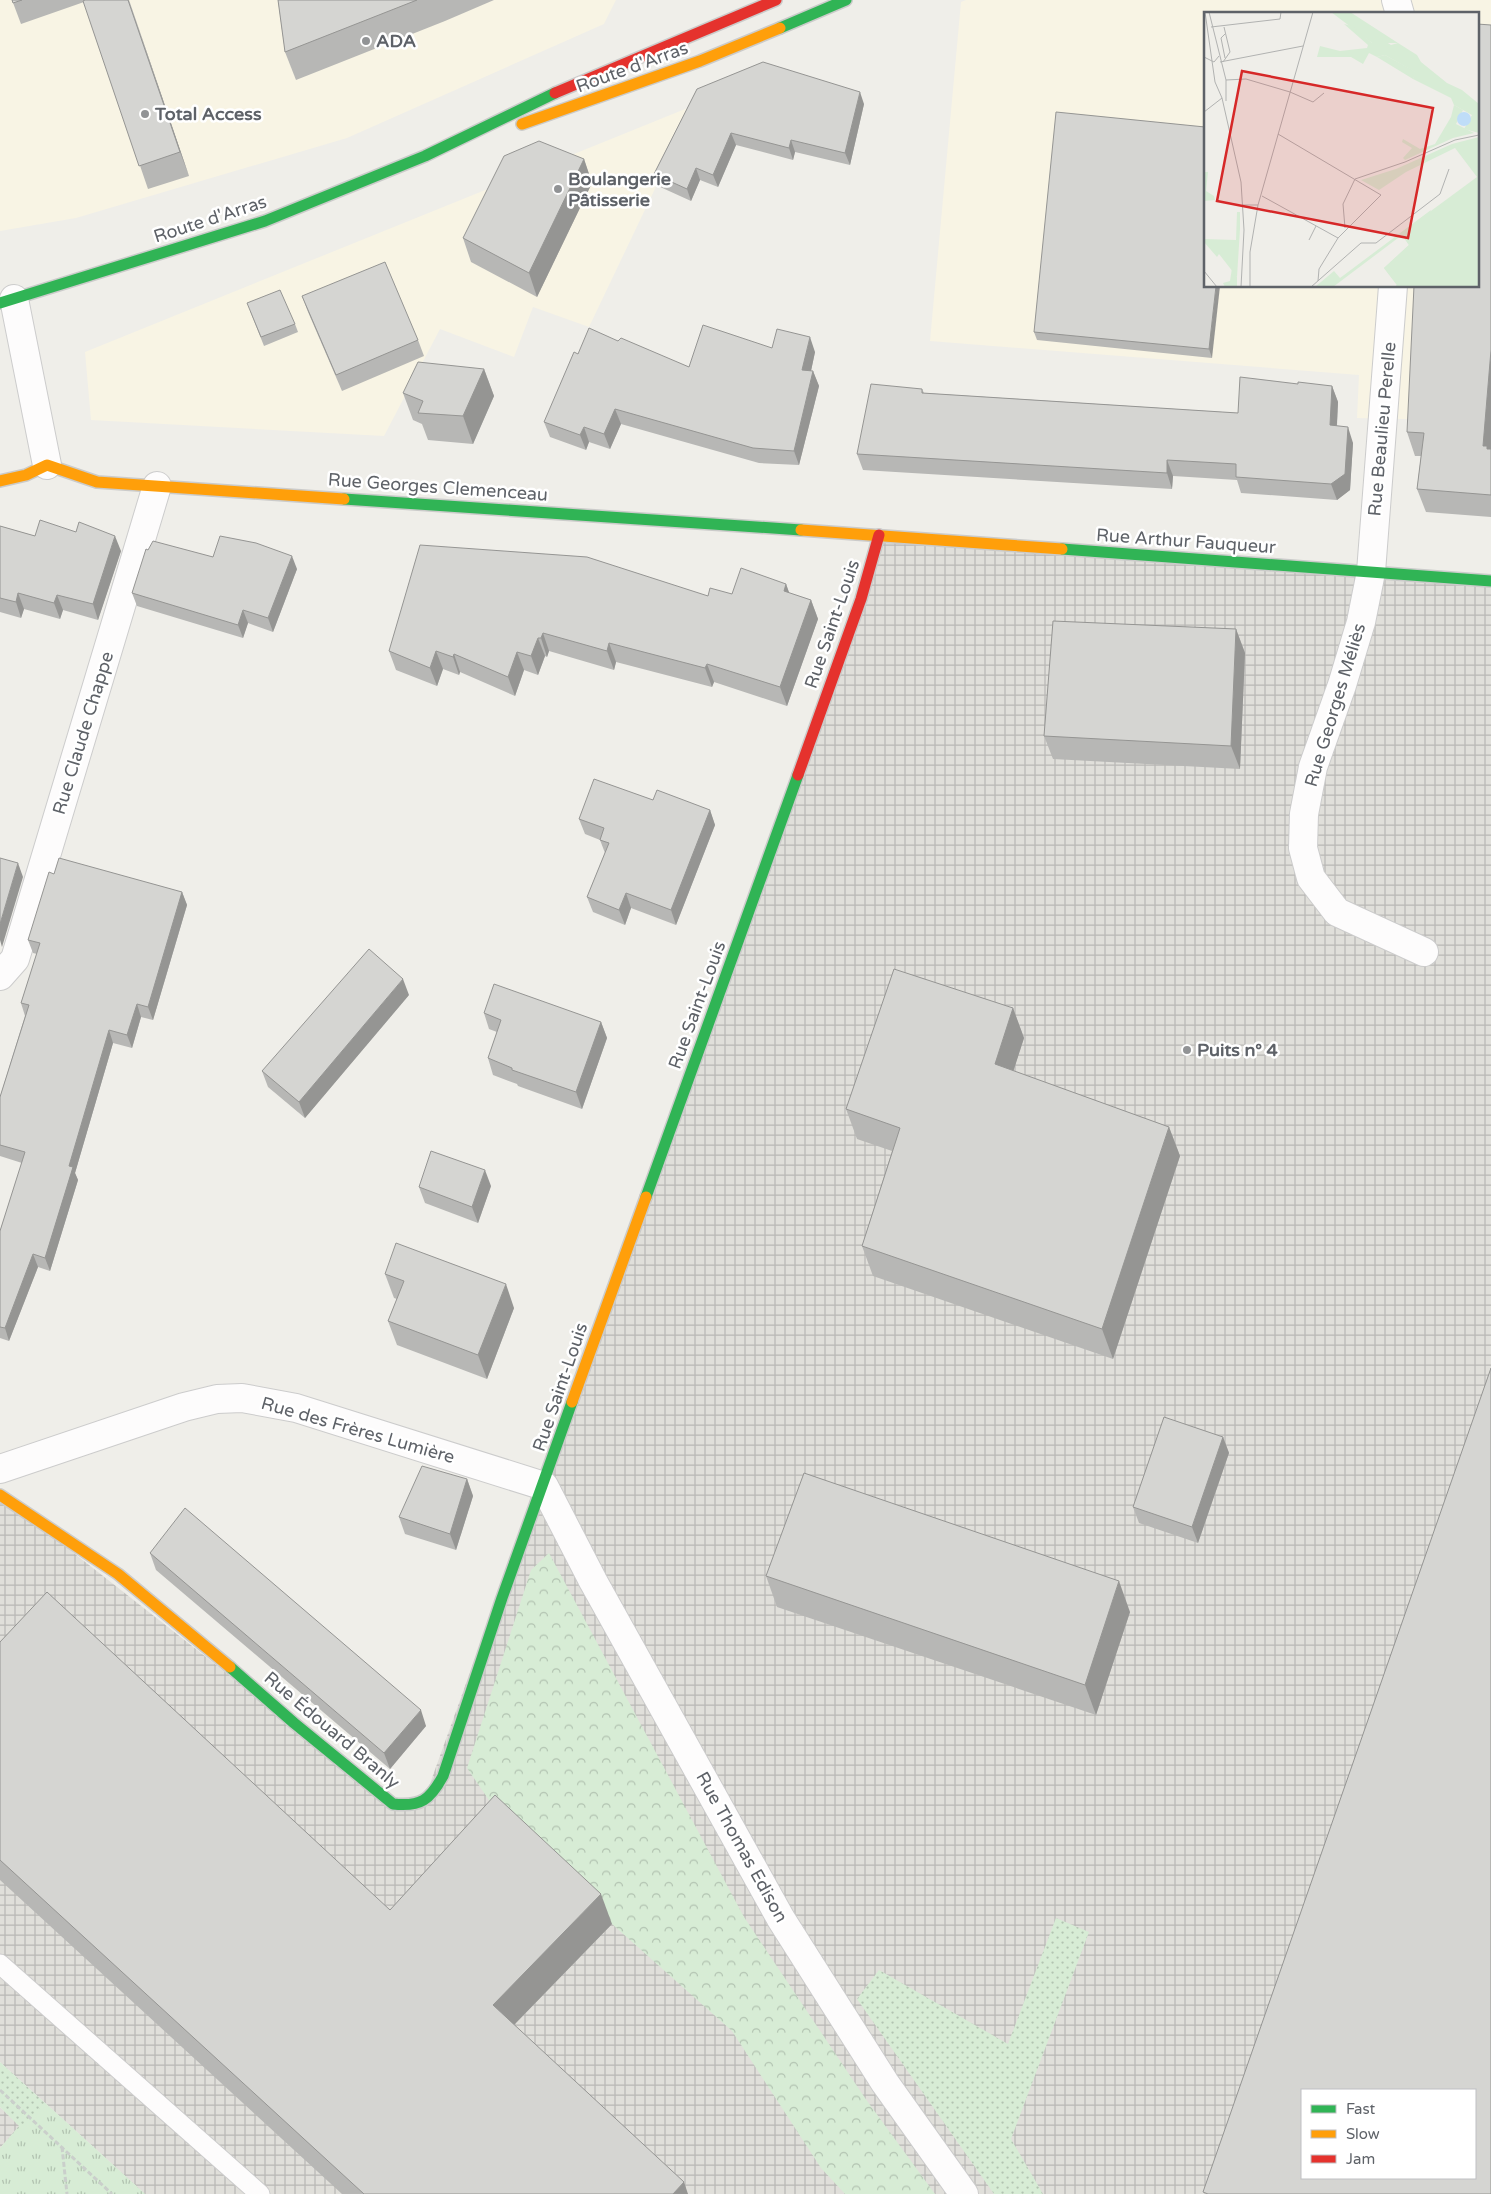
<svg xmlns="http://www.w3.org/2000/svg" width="1491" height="2194" font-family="'Varela Round',sans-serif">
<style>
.commercial{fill:#f8f4e4;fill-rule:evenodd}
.industrial{fill:url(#industrial-grid);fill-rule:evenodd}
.grass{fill:url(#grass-dots)}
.forest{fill:url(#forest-crowns)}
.park{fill:url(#park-tufts)}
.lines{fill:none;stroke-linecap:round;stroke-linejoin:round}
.lane-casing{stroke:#ccc;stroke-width:21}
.street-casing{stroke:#ccc;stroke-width:30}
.fast-casing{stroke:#cbcbca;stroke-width:14}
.slow-casing{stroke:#cbcbca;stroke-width:14}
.jam-casing{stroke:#cbcbca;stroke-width:14}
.path{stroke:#cacfcb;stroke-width:3;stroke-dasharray:5 2.5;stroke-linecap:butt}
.lane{stroke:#fdfcfc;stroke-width:19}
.street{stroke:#fdfcfc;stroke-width:28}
.fast{stroke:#30b455;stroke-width:11}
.slow{stroke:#ff9f0a;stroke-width:11}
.jam{stroke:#e5322d;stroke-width:11}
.wall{fill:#b7b7b5}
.shaded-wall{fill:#959593}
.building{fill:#d5d5d2;stroke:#959593;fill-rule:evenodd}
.poi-dot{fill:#919395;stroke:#fff;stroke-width:2}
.labels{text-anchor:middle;stroke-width:5;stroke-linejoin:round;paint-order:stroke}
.poi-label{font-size:18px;font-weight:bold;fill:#5e6268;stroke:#fff;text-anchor:start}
.street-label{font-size:18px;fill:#5e6268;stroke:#fff}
.inset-road{fill:none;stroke:#b1b2b1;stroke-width:1}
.view{fill:#d62828;fill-opacity:0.15;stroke:#d62828;stroke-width:2.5}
.inset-edge{fill:none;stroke:#5e6268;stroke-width:2.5}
</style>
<defs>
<pattern id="industrial-grid" width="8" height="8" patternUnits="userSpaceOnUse" patternTransform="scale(1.25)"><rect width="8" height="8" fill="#e0dfda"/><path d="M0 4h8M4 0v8" fill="none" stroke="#b9b8b5"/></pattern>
<pattern id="grass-dots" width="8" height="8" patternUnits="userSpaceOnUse" patternTransform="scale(1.25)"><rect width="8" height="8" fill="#d7ecd5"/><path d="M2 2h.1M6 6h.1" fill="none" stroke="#b2c3b1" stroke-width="1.8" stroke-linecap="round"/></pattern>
<pattern id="forest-crowns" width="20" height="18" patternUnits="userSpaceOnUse" patternTransform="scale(1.25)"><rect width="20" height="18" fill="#d7ecd5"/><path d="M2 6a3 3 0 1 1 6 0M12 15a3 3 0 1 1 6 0" fill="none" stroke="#b2c3b1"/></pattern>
<pattern id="park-tufts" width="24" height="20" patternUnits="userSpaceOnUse" patternTransform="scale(1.25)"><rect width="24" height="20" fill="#d7ecd5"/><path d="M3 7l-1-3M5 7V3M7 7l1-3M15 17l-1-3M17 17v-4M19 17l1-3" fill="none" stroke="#b2c3b1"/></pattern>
</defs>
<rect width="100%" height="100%" fill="#efeee9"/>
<g class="commercial">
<polygon points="0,0 616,0 604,24 347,138 76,218 0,231"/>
<path d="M966 0H1491V421L1357 418 1359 375 930 341 961 2ZM1205 14H1477V286H1205Z"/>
<polygon points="695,105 589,327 533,307 514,357 440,329 384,436 91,420 85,352"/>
</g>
<g class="industrial">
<path d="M879 535 1491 581V2194H145L0 2062V1495L393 1804 423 1803ZM1302 2090H1475V2178H1302Z"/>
<polygon points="0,2107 20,2126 0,2148"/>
</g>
<g class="grass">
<polygon points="1056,1918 1089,1932 1011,2139 1043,2194 994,2194 857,1999 879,1970 1008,2044"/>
<polygon points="0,2062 145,2194 0,2194 0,2148 19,2126 0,2107"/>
</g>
<polygon class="forest" points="549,1553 744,1917 865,2098 935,2194 845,2194 821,2168 732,2031 612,1924 506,1825 467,1768 531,1570"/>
<polygon class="park" points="45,2103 145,2194 0,2194 0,2150"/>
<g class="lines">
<defs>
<polyline id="lane" points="0,1964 260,2194"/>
<g id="street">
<polyline points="1396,0 1400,14"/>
<polyline points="1393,286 1371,572 1361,622 1342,685 1313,767 1304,814 1303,848 1311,878 1337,912 1424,952"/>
<polyline points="14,299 47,465"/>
<polyline points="0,976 15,959 157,486"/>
<polyline points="0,1469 184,1407 217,1399 242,1398 296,1408 544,1486 593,1581 781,1919 885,2083 964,2194"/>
</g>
<g id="fast">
<polyline points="780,28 846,0"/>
<polyline points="0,303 265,221 425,156 555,93"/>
<polyline points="344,499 801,530"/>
<polyline points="1062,549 1491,581"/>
<polyline points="646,1197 798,775"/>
<path d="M230 1667 294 1723 393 1804C421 1807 430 1800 443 1776L502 1598 572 1402"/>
</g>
<g id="slow">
<polyline points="522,124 700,61 780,28"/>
<polyline points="0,481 26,475 47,465 97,482 344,499"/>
<polyline points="801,530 1062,549"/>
<polyline points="572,1402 646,1197"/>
<polyline points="0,1495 118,1574 230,1667"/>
</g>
<g id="jam">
<polyline points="555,93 776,0"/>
<polyline points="798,775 861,599 879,535"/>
</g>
</defs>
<use href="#lane" class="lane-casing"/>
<use href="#street" class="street-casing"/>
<use href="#fast" class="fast-casing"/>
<use href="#slow" class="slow-casing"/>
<use href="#jam" class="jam-casing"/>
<g class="path">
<polyline points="0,2090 112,2194"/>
<polyline points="62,2147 67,2194"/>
</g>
<use href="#lane" class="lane"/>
<use href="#street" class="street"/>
<use href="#fast" class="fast"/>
<use href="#slow" class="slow"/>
<use href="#jam" class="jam"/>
</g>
<g class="wall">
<polygon points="12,0 129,0 189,176 148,189 84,2 21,24"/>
<polygon points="278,0 494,0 445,21 296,80 285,52"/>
<polygon points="1491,25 1491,517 1426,512 1417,489 1421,456 1415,456 1407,432 1477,286"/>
<polygon points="697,89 864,104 850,165 795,152 793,160 736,145 718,187 700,180 691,201 658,186 654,174"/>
<polygon points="1205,127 1212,358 1037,340 1034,332"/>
<polygon points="584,159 592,183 537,297 471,262 463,238"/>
<polygon points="302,296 418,340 424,356 342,391 308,312"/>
<polygon points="250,311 295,324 298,332 264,346"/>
<polygon points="618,341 689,367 772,348 815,352 811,371 813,371 819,386 799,465 759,463 621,424 610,449 589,442 586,450 550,437 544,422 578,354"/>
<polygon points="484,369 494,396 473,444 428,440 422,424 413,420 403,393"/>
<polygon points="1298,384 1332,386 1338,402 1337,426 1353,443 1350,490 1337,500 1241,493 1237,480 1173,476 1172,489 863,470 857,454 922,389 924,393 1238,413"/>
<polygon points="0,526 35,536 121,551 98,620 63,610 60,619 24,609 21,618 0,612"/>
<polygon points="148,550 213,557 297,569 273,632 248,623 243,638 137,606 132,593"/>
<polygon points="786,584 789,593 811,600 818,619 787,706 714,682 712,687 616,662 614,670 549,651 547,657 545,656 538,675 524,670 515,696 460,672 459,675 443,669 437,686 396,670 389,651 708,596 732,594"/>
<polygon points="1236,629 1245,653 1240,769 1053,759 1044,736"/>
<polygon points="653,800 710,810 715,825 676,925 631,908 625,925 593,912 587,897 605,853 600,840 585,834 579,819"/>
<polygon points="54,874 182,892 187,905 153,1020 141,1017 132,1048 113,1043 75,1173 78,1180 50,1271 38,1267 9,1341 0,1338 0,1231 22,1163 0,1156 0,1097 25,1016 21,1003 37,954 33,953 28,940"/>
<polygon points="409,995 305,1118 268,1087 262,1071"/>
<polygon points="1013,1008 1024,1038 1013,1071 1169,1127 1180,1156 1113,1359 873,1276 862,1246 892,1151 857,1139 846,1109"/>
<polygon points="484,1013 601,1022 607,1038 582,1109 518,1086 517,1084 493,1075 488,1058 497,1032 489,1029"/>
<polygon points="491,1186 478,1223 425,1203 419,1187"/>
<polygon points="385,1274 514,1308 487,1379 397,1345 388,1321 397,1299 394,1298"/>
<polygon points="1223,1437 1229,1453 1198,1543 1139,1523 1133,1507"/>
<polygon points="467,1479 473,1496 456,1550 405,1534 399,1517"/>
<polygon points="150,1553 426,1726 390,1769 156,1570"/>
<polygon points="766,1576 1130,1612 1096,1715 777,1607"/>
<polygon points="0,1642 390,1910 612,1924 514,2025 688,2194 342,2194 0,1880"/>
</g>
<g class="shaded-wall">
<polygon points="129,0 189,176 180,152"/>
<polygon points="860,92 864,104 850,165 845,153"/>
<polygon points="731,133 736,145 718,187 713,175"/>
<polygon points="791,140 795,152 793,160 789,148"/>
<polygon points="584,159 592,183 537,297 529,273"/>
<polygon points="696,168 700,180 691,201 687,189"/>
<polygon points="1216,286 1220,286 1212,358 1209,349"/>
<polygon points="810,337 815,352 808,385 802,370"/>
<polygon points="1491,350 1491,468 1483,446"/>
<polygon points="484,369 494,396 473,444 463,416"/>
<polygon points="813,371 819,386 799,465 794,451"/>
<polygon points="1332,386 1338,402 1336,441 1330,425"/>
<polygon points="615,409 621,424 610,449 604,434"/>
<polygon points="584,427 589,442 586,450 580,435"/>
<polygon points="1348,427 1353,443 1350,490 1337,500 1331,484"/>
<polygon points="1167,460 1173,476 1172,489 1167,473"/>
<polygon points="115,536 121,551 98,620 93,604"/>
<polygon points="292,556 297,569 273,632 268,618"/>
<polygon points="786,584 793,603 784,591"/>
<polygon points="18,593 24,609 21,618 16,602"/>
<polygon points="57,595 63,610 60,619 54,603"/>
<polygon points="811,600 818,619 787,706 780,687"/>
<polygon points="243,610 248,623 243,638 238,625"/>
<polygon points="1236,629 1245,653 1240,769 1231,746"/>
<polygon points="543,633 549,651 547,657 541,638"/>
<polygon points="538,638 545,656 538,675 531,656"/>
<polygon points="609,643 616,662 614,670 607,651"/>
<polygon points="436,651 443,669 437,686 430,668"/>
<polygon points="517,652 524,670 515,696 508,677"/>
<polygon points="454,654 460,672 459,675 453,657"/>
<polygon points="707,664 714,682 712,687 705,668"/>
<polygon points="710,810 715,825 676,925 671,910"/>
<polygon points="18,863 23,877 2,947 0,940 0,924"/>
<polygon points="182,892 187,905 153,1020 148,1007"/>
<polygon points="626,893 631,908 625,925 619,910"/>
<polygon points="403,979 409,995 305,1118 299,1102"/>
<polygon points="137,1004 141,1017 132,1048 127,1035"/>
<polygon points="1013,1008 1024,1038 1006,1094 995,1064"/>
<polygon points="601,1022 607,1038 582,1109 576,1092"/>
<polygon points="109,1030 113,1043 75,1173 78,1180 50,1271 45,1258 69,1166"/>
<polygon points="1169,1127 1180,1156 1113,1359 1102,1329"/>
<polygon points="485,1170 491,1186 478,1223 472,1207"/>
<polygon points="33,1254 38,1267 9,1341 5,1328"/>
<polygon points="506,1284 514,1308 487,1379 478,1355"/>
<polygon points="1223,1437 1229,1453 1198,1543 1192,1527"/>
<polygon points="467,1479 473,1496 456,1550 450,1534"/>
<polygon points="1119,1581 1130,1612 1096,1715 1085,1685"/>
<polygon points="421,1710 426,1726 390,1769 384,1753"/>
<polygon points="601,1894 612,1924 504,2035 493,2005"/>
<polygon points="684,2182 688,2194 673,2194"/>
</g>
<g class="building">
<polygon points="12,0 22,0 13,3"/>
<polygon points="85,0 128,0 180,152 139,166 83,1"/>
<polygon points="278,0 417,0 285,52"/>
<polygon points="1477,24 1491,25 1491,350 1483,446 1487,446 1487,449 1491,449 1491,495 1417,489 1424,433 1407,432 1414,286 1477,286"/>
<polygon points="763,62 860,92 845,153 791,140 789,148 731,133 713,175 696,168 687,189 654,174 697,89"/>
<polygon points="1056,112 1205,127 1205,286 1216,286 1209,349 1034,332"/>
<polygon points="539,141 584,159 529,273 463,238 504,156"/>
<polygon points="385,262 418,340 336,375 302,296"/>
<polygon points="280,290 295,324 261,337 247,303"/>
<polygon points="703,325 772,348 777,329 810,337 802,370 813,371 794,451 753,448 615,409 604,434 584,427 580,435 544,422 574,352 578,354 589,328 618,341 621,338 689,367"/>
<polygon points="418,362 484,369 463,416 418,413 423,401 403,393"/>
<polygon points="1240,377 1298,384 1298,382 1332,386 1330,425 1348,427 1345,474 1331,484 1236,477 1236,464 1167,460 1167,473 857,454 871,384 922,389 922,393 1238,413"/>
<polygon points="40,520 76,532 79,522 115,536 93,604 57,595 54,603 18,593 16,602 0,598 0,526 35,536"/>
<polygon points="220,536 256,543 292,556 268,618 243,610 238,625 132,593 146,549 148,550 153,541 213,557"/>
<polygon points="420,545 587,557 708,596 710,588 732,594 741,568 786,584 784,591 811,600 780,687 707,664 705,668 609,643 607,651 543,633 541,638 538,638 531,656 517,652 508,677 454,654 453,657 436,651 430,668 389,651"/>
<polygon points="1053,621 1236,629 1231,746 1044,736"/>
<polygon points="594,779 653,800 657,790 710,810 671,910 626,893 619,910 587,897 609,843 600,840 604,828 579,819"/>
<polygon points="0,858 18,863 0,924"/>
<polygon points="59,858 182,892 148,1007 137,1004 127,1035 109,1030 69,1166 73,1167 45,1258 33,1254 5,1328 0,1327 0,1231 25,1152 0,1145 0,1097 29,1005 21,1003 40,943 28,940 49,872 54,874"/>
<polygon points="369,949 403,979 299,1102 262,1071"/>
<polygon points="894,969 1013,1008 995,1064 1169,1127 1102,1329 862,1246 900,1128 846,1109"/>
<polygon points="494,984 601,1022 576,1092 512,1070 512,1068 488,1058 501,1020 484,1013"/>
<polygon points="431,1151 485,1170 472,1207 419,1187"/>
<polygon points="396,1243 506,1284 478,1355 388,1321 404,1281 385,1274"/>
<path d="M1491 1368V2194H1208L1203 2192ZM1302 2090H1475V2178H1302Z"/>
<polygon points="1164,1417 1223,1437 1192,1527 1133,1507"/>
<polygon points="422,1466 467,1479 450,1534 399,1517"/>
<polygon points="804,1473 1119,1581 1085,1685 766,1576"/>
<polygon points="185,1508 421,1710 384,1753 150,1553"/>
<polygon points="47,1592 390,1910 495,1795 601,1894 493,2005 684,2182 673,2194 364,2194 0,1860 0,1642"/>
</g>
<g class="poi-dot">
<circle cx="366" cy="41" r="5"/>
<circle cx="145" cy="114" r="5"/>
<circle cx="558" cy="189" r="5"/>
<circle cx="1187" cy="1050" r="5"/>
</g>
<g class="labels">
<g class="poi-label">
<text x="376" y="47">ADA</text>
<text x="155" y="120">Total Access</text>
<text x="568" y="185">Boulangerie<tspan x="568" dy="21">Pâtisserie</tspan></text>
<text x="1197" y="1056">Puits n° 4</text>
</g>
<g class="street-label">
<text transform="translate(632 67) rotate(-20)" y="6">Route d'Arras</text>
<text transform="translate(210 219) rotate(-18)" y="6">Route d'Arras</text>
<text transform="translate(1382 429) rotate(-85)" y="6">Rue Beaulieu Perelle</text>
<text transform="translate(438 487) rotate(4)" y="6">Rue Georges Clemenceau</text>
<text transform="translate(1186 541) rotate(4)" y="6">Rue Arthur Fauqueur</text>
<text transform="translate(832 624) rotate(-71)" y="6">Rue Saint-Louis</text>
<text transform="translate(1335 705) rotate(-73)" y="6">Rue Georges Méliès</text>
<text transform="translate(83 733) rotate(-73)" y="6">Rue Claude Chappe</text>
<text transform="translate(697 1005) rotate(-70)" y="6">Rue Saint-Louis</text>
<text transform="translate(560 1387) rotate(-71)" y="6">Rue Saint-Louis</text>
<text transform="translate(358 1430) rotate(16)" y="6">Rue des Frères Lumière</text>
<text transform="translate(332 1730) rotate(40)" y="6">Rue Édouard Branly</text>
<text transform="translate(742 1847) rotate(61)" y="6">Rue Thomas Edison</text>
</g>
</g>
<g transform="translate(1204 12)">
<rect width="275" height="275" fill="#efeee9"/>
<path d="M127 0H146L194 31H168ZM181 43 212 60 209 67 173 45ZM250 93 259 98 252 112 270 121 249 126 201 148 199 146 208 136 198 130 199 127 216 137 231 132 247 105ZM0 160H4L2 179 10 184 11 188 0 189ZM227 198 198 275H191L193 273 180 256 205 233 198 223 129 275H111L130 259 136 266ZM33 200H36V217L33 265 15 242 13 245 0 230V227L32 228Z" fill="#d7ecd5"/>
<path d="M140 12 148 14 168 31 173 24 187 33 194 31 213 43 217 50 243 71 258 78 275 92V121L260 117 268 103 250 93 247 86 209 67 211 60 181 43 173 45 165 41 159 52 147 45H113L116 34 136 39 163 36 164 33ZM248 132 271 135 251 136 202 160 175 178 157 168 192 157ZM28 256 33 265V275H21L19 271 26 269Z" fill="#d7ecd5"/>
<path d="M275 125V275H191L193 273 180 256 205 233 197 221 273 165 248 132Z" fill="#d7ecd5"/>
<path d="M253 107a7 7 0 1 1 14 0a7 7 0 1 1-14 0Z" fill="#bfddf8"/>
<path class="inset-road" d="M1 0 11 70 18 86 37 170 40 218 37 275M5 0 22 68V89M7 15 76 7 77 0M0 45 10 50 15 44M21 46 17 26 21 22M16 50 99 34M19 50 26 40 20 15M22 68 42 67 86 80 109 90 120 81M0 100 18 86M74 122 177 183 134 226 115 257 114 269M151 167 201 150 251 128 275 123M58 184 134 226M39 193H54M141 216 139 192 151 167M105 228 112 214M0 259 13 275M46 275V240L54 193 109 0M107 275 157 231H172L236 182 245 157"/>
<path class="view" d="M38 59 229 96 204 226 13 189Z"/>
<rect width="275" height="275" class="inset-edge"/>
</g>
<rect x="1301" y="2089" width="175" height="90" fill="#ffffff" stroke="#bfc0c3"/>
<rect x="1311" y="2105" width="25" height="8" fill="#30b455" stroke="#bfc0c3"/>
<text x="1346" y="2114" font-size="15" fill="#5e6268">Fast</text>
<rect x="1311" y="2130" width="25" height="8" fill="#ff9f0a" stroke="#bfc0c3"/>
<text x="1346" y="2139" font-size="15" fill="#5e6268">Slow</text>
<rect x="1311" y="2155" width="25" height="8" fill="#e5322d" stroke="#bfc0c3"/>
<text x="1346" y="2164" font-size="15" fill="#5e6268">Jam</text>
</svg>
